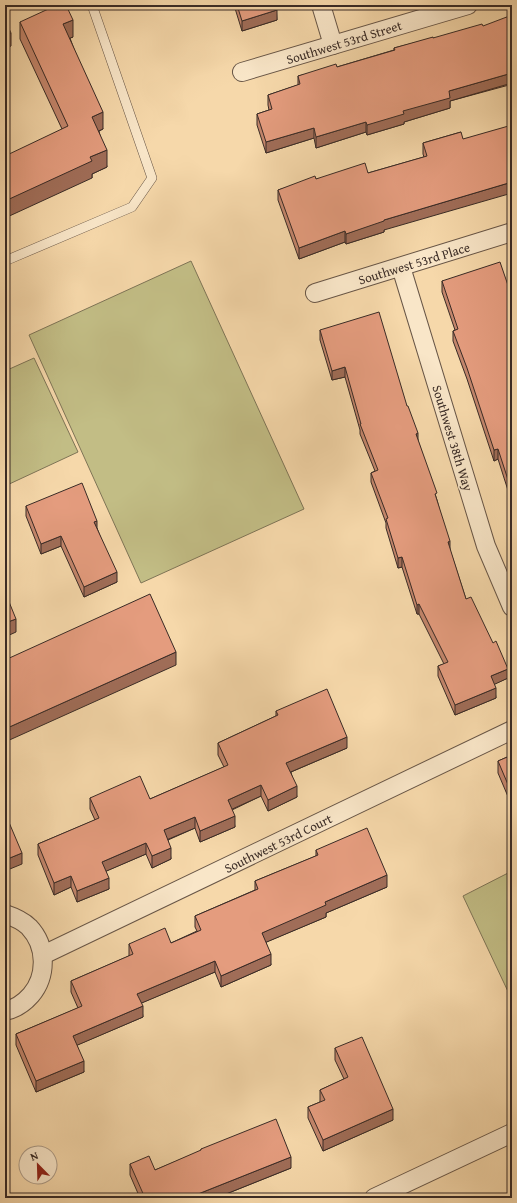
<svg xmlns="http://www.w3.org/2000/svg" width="517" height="1203" font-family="'Gentium Book Plus',serif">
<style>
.green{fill:#c2bd85;stroke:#7e7456}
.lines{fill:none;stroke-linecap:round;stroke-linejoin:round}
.service-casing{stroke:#685647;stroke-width:10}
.minor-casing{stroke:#685647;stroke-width:20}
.service{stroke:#f9e6c8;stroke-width:9}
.minor{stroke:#f9e6c8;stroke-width:18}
.wall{fill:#c4866c;stroke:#392b26}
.shaded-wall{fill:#a06d58;stroke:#392b26}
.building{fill:#e49c7e;stroke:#392b26}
.labels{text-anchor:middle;stroke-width:3;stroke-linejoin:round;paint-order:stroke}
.street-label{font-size:13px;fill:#392b26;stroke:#f9e6c8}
</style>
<rect width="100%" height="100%" fill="#f6d8aa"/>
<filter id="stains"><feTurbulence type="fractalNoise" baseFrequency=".005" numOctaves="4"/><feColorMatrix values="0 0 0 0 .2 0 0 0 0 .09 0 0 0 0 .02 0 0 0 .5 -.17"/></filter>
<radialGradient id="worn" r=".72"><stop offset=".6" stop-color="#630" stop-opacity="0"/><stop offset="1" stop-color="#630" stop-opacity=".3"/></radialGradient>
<g class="green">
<polygon points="191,261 304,509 141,583 29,335"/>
<polygon points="34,358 78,452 5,486 5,371"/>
<polygon points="512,871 512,1000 463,896"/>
</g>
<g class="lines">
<defs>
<polyline id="service" points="5,261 132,207 152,178 92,5"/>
<g id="minor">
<polyline points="321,5 333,45"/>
<polyline points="242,72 468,5"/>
<polyline points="401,267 486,546 512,607"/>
<polyline points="315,293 512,232"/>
<path d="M5 914C14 917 23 921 29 927 47 946 47 976 31 995 24 1003 15 1009 5 1011"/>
<polyline points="43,955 512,730"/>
<polyline points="374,1198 512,1133"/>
</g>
</defs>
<use href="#service" class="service-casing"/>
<use href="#minor" class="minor-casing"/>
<use href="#service" class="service"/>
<use href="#minor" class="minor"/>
</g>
<g class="wall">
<polygon points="234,5 276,5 277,20 242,31"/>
<polygon points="20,22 73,37 70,38 103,129 99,131 107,167 92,174 92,178 62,129 20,39"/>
<polygon points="433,38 509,85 450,101 450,108 404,122 404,124 367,135 366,132 316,148 314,138 266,153 257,125 257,114 269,110 268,105 268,95 298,85 298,76 337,67 394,50 394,48"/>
<polygon points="461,132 384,230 384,232 346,244 345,242 299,259 278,200 278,190 316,179 368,173 424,157 423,154 423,143"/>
<polygon points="442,281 512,297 512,503 498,459 494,461 467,379 453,341 453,331 455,330 442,292"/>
<polygon points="320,330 407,406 437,500 450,550 466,599 508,678 494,684 496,698 455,715 438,676 438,666 444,664 419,614 417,614 402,567 398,568 386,528 386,523 371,482 371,473 375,471 360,434 360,430 345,377 332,380 320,340"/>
<polygon points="26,506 97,528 117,582 84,597 61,546 41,554 26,516"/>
<polygon points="276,711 347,748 291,772 297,797 268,811 261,796 232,810 235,827 200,842 195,828 168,840 171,859 152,868 146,854 106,871 109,889 77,902 71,887 54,895 38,855 38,844 95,820 90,809 90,798 150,799 224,767 218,755 218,743 276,716"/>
<polygon points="512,755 512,806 498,773 498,761"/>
<polygon points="316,850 387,887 326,913 326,917 266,942 271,965 221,987 215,972 141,1003 143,1017 77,1045 84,1072 36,1092 16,1045 16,1034 78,1008 71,992 71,981 129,956 129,944 171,943 197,931 195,927 195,916 255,890 255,881 316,856"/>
<polygon points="335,1048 393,1120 323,1151 308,1118 308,1107 320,1102 320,1090 344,1079 335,1060"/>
<polygon points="201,1149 291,1168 216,1198 140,1198 130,1175 130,1164 155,1170 201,1151"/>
</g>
<g class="shaded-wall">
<polygon points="277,10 277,20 242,31 242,21"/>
<polygon points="73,20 73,37 63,41 63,24"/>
<polygon points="11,33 11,46 5,49 5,35"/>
<polygon points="512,73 512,83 450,101 450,108 404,122 404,124 367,135 367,125 449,91"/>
<polygon points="103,112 103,129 92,134 92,117"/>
<polygon points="366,122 366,132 316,148 316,137"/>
<polygon points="314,128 314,138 266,153 266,142"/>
<polygon points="107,150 107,167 92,174 92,178 5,218 5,201 90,157"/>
<polygon points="512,182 512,193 384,230 384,232 346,244 346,234 384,220"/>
<polygon points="345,231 345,242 299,259 299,248"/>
<polygon points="345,367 345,377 332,380 332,371"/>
<polygon points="418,433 418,442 416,434"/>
<polygon points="498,449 498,459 494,461 494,450"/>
<polygon points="97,521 97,530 94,522"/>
<polygon points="61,536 61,546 41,554 41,544"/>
<polygon points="450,541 450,551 448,542"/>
<polygon points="402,557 402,567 398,568 398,558"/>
<polygon points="117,572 117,582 84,597 84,587"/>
<polygon points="419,604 419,614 417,614 417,605"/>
<polygon points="16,619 16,632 5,637 5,623"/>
<polygon points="176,652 176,665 5,742 5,729"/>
<polygon points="508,669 508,678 491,686 491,676"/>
<polygon points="496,688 496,698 455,715 455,705"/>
<polygon points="347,737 347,748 286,774 286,763"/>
<polygon points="261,785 261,796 228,811 228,800"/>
<polygon points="297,786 297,797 268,811 268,800"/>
<polygon points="235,816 235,827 200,842 200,831"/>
<polygon points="195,817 195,828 164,841 164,830"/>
<polygon points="146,843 146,854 102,873 102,862"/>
<polygon points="171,848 171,859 152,868 152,856"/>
<polygon points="22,853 22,864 5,871 5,860"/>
<polygon points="387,875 387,887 326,913 326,917 262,944 262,933 325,902"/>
<polygon points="71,876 71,887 54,895 54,883"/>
<polygon points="109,878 109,889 77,902 77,891"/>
<polygon points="271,954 271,965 221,987 221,976"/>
<polygon points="215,961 215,972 137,1005 137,994"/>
<polygon points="143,1006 143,1017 73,1047 73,1036"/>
<polygon points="84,1061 84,1072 36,1092 36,1081"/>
<polygon points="393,1109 393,1120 323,1151 323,1140"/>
<polygon points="291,1157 291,1168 216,1198 193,1198 193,1196"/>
</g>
<g class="building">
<polygon points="57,5 66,5 73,20 63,24 103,112 92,117 107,150 90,157 92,161 5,201 5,156 68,126 20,22"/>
<polygon points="237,5 276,5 277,10 242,21"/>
<polygon points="512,15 512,73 449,91 450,98 403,111 404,114 367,125 366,122 316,137 314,128 266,142 257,114 272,109 268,95 300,84 298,76 336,64 337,67 395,50 394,48 433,37 433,38 482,24 483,26"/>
<polygon points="5,20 11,33 5,35"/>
<polygon points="512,125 512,182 384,220 384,221 346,234 345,231 299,248 278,190 315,176 316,179 365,163 368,173 427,156 423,143 461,132 463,139"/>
<polygon points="500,262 512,297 512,302 510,303 512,308 512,492 498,449 494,450 467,368 453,331 458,329 442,281"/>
<polygon points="379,312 407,406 408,406 418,433 416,434 437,493 435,494 450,541 448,542 466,599 471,597 493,643 496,641 508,669 491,676 496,688 455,705 438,666 448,662 419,604 417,605 402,557 398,558 386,519 388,518 371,473 378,470 360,424 361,424 345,367 332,371 320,330"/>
<polygon points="82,483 97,521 94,522 117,572 84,587 61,536 41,544 26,506"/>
<polygon points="5,592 16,619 5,623"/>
<polygon points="150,594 176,652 5,729 5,660"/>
<polygon points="327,689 347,737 286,763 297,786 268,800 261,785 228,800 235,816 200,831 195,817 164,830 171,848 152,856 146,843 102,862 109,878 77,891 71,876 54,883 38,844 99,818 90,798 140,776 150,799 228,765 218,743 278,715 276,711"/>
<polygon points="512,755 512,794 498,761"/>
<polygon points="5,813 22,853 5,860"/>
<polygon points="367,828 387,875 325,902 326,905 262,933 271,954 221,976 215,961 137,994 143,1006 73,1036 84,1061 36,1081 16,1034 82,1006 71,981 133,954 129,944 165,928 171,943 201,930 195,916 258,889 255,881 318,855 316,850"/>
<polygon points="362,1037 393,1109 323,1140 308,1107 325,1100 320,1090 348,1077 335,1048"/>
<polygon points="276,1119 291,1157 193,1196 193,1198 145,1198 130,1164 149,1156 155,1170 201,1150 201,1149"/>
</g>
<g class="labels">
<g class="street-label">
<text transform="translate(344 42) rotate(-17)" y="5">Southwest 53rd Street</text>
<text transform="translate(414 263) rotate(-17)" y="5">Southwest 53rd Place</text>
<text transform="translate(453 438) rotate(73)" y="5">Southwest 38th Way</text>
<text transform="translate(278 843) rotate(-26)" y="5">Southwest 53rd Court</text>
</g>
</g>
<rect width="517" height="1203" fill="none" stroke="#f6d8aa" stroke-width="20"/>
<rect x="6" y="6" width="505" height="1191" fill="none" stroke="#392b26" stroke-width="2"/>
<rect x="10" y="10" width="497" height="1183" fill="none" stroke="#392b26"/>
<g transform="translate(38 1165) rotate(337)"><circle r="19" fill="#f9e6c8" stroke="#ac9b87"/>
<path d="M0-3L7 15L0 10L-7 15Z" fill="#8f2418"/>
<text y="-6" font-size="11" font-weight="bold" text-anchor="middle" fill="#392b26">N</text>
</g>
<rect width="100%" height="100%" filter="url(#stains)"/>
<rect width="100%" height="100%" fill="url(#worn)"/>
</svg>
